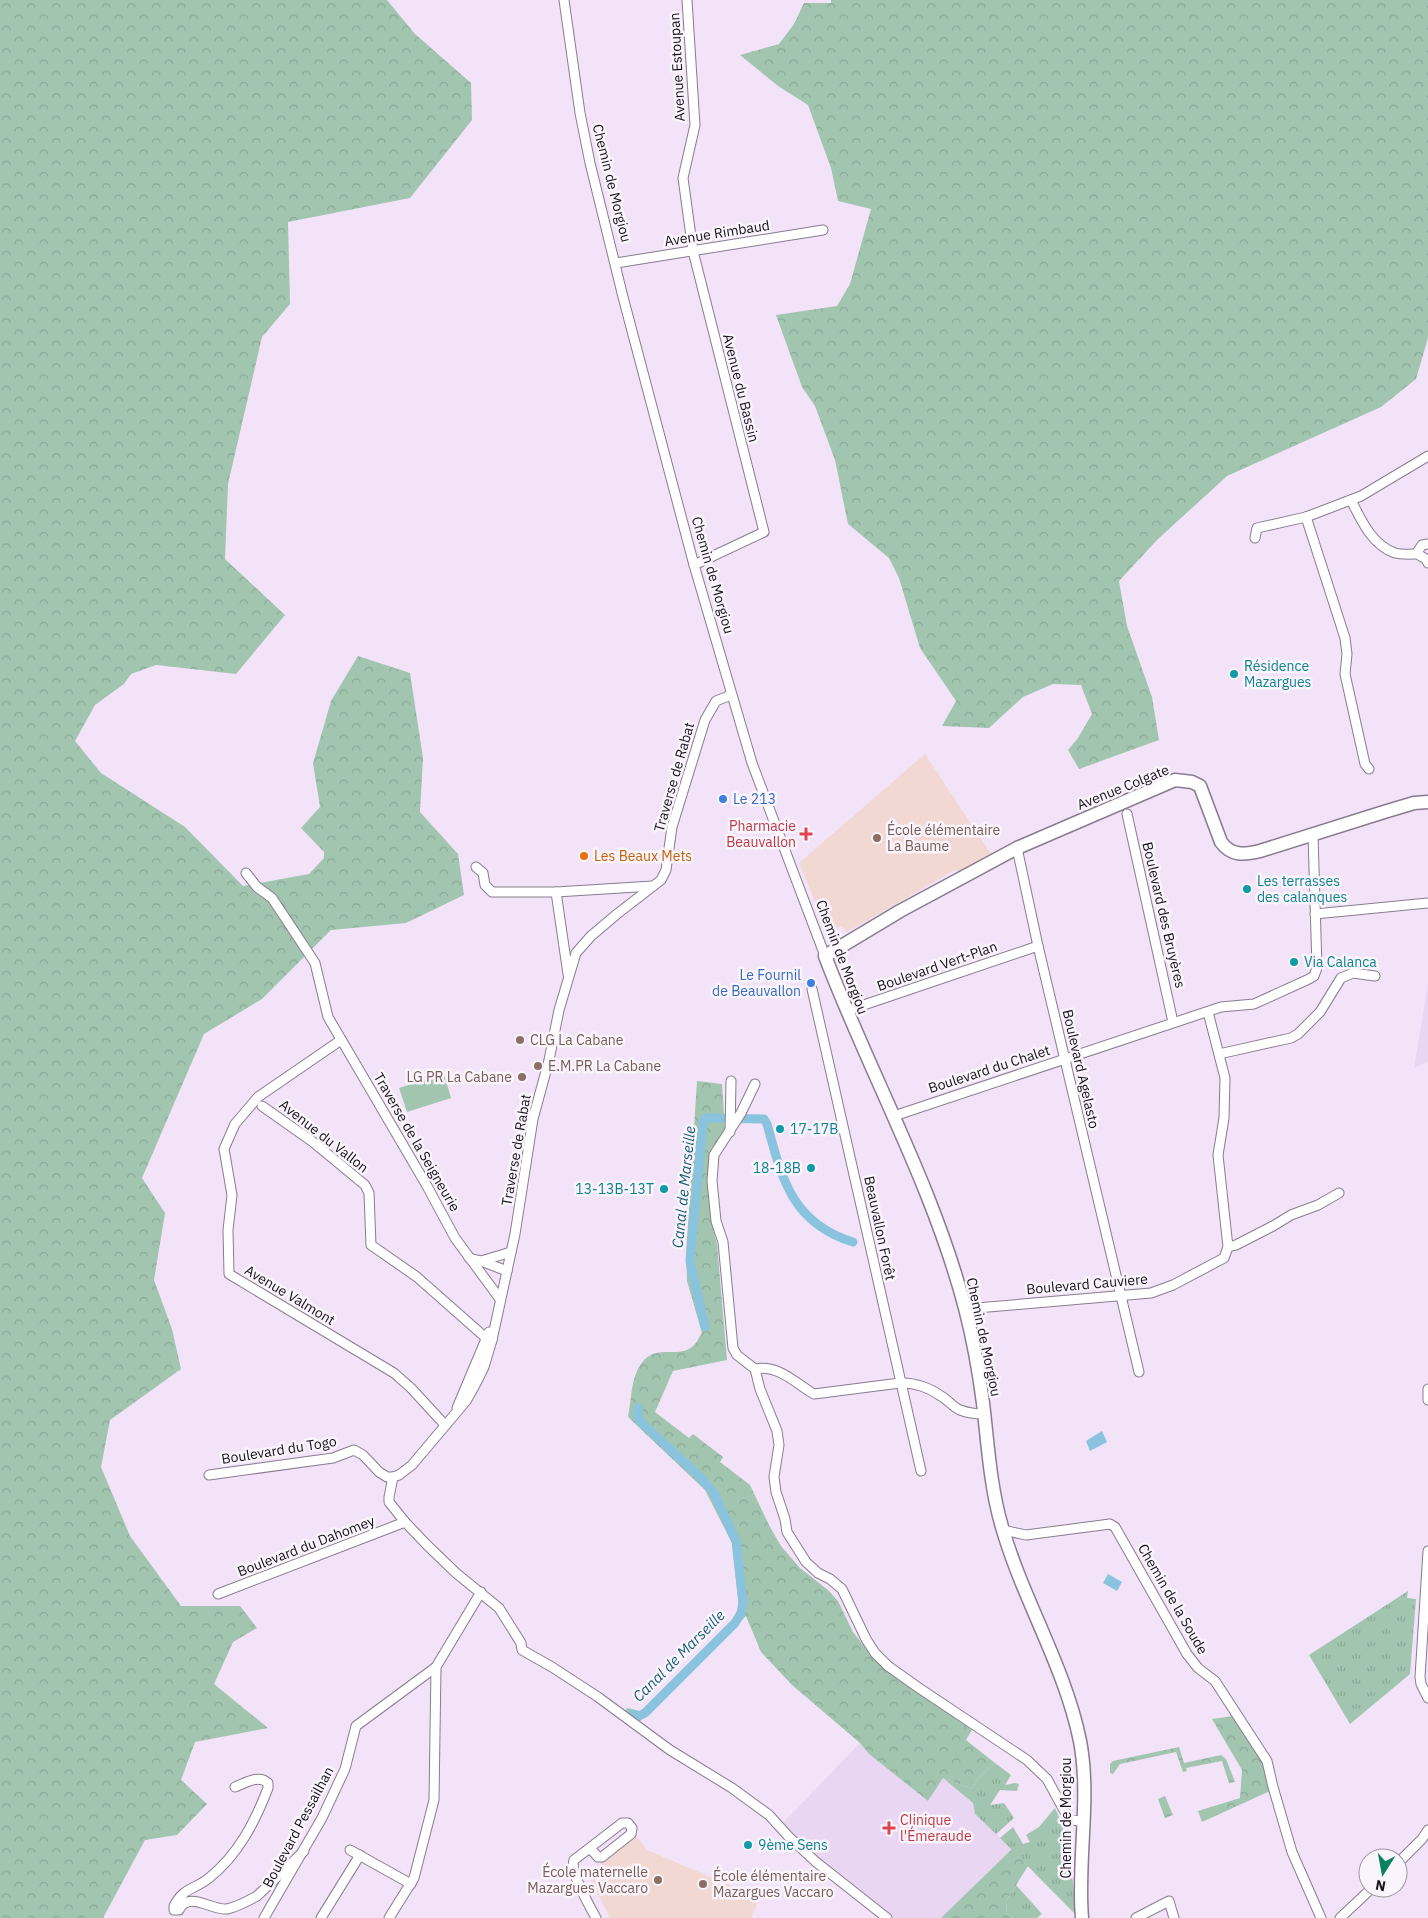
<svg xmlns="http://www.w3.org/2000/svg" width="1428" height="1918" font-family="'IBM Plex Sans',sans-serif">
<style>
.built{fill:#e9d6f2}
.education{fill:#f2d8d3}
.grass{fill:url(#grass-tufts)}
.forest{fill:url(#forest-crowns)}
.garden{fill:#a2c5b0}
.water{fill:#8ac3de}
.lines{fill:none;stroke-linecap:round;stroke-linejoin:round}
.canal{stroke:#8ac3de;stroke-width:9}
.street-casing{stroke:#897c8f;stroke-width:11}
.secondary-casing{stroke:#897c8f;stroke-width:15}
.street{stroke:#fff;stroke-width:9}
.secondary{stroke:#fff;stroke-width:12}
.culture-dot{fill:#0f9aa8;stroke:#faf4fc;stroke-width:2}
.shop-dot{fill:#3f7fe0;stroke:#faf4fc;stroke-width:2}
.health-dot{fill:#e0444e;stroke:#faf4fc;stroke-width:2}
.education-dot{fill:#8d6e63;stroke:#faf4fc;stroke-width:2}
.food-dot{fill:#e8710a;stroke:#faf4fc;stroke-width:2}
.labels{text-anchor:middle;stroke-width:5;stroke-linejoin:round;paint-order:stroke}
.street-label{font-size:14px;fill:#161119;stroke:#faf4fc}
.culture-label{font-size:14px;fill:#0d838f;stroke:#faf4fc;text-anchor:start}
.shop-label{font-size:14px;fill:#366cbe;stroke:#faf4fc;text-anchor:start}
.health-label{font-size:14px;fill:#be3a42;stroke:#faf4fc;text-anchor:end}
.education-label{font-size:14px;fill:#785e54;stroke:#faf4fc;text-anchor:start}
.food-label{font-size:14px;fill:#c56008;stroke:#faf4fc;text-anchor:start}
.water-label{font-size:15px;font-style:italic;fill:#155d78;stroke:#faf4fc}
</style>
<defs>
<pattern id="grass-tufts" width="24" height="20" patternUnits="userSpaceOnUse" patternTransform="scale(1.25)"><rect width="24" height="20" fill="#a2c5b0"/><path d="M3 7l-1-3M5 7V3M7 7l1-3M15 17l-1-3M17 17v-4M19 17l1-3" fill="none" stroke="#8ba897"/></pattern>
<pattern id="forest-crowns" width="20" height="18" patternUnits="userSpaceOnUse" patternTransform="scale(1.25)"><rect width="20" height="18" fill="#a2c5b0"/><path d="M2 6a3 3 0 1 1 6 0M12 15a3 3 0 1 1 6 0" fill="none" stroke="#8ba897"/></pattern>
</defs>
<rect width="100%" height="100%" fill="#f2e3f9"/>
<g class="built">
<polygon points="1428,984 1428,1061 1414,1068"/>
<polygon points="860,1743 869,1754 928,1801 943,1778 973,1803 975,1814 1012,1849 941,1918 894,1918 825,1864 791,1834 783,1823"/>
</g>
<g class="education">
<polygon points="925,754 991,854 959,872 955,870 847,932 842,926 828,931 799,863"/>
<polygon points="637,1837 647,1850 760,1898 751,1918 610,1918 587,1873"/>
</g>
<g class="grass">
<polygon points="1408,1591 1407,1598 1416,1599 1410,1674 1350,1724 1309,1655"/>
<polygon points="995,1763 1011,1775 1005,1785 1015,1783 1019,1784 1017,1791 1000,1790 990,1805 1004,1803 1014,1818 996,1834 975,1814 973,1803 943,1778 972,1789 979,1777"/>
<path d="M1055 1808C1071 1841 1072 1881 1077 1916L1000 1838 1013 1827 1023 1844 1030 1842 1026 1835 1039 1827Z"/>
<polygon points="1016,1885 1042,1914 1037,1918 1013,1918 1007,1914 1006,1901"/>
</g>
<g class="forest">
<polygon points="0,0 387,0 415,34 471,83 472,120 410,198 288,222 290,304 262,337 228,484 225,559 285,615 236,674 156,665 131,674 124,684 95,705 75,741 101,773 185,827 243,886 309,874 324,858 324,852 301,828 320,807 313,763 331,701 358,656 410,673 423,758 420,812 458,854 464,895 406,923 331,930 262,999 204,1034 142,1178 165,1213 154,1280 172,1329 181,1369 110,1420 101,1467 130,1536 181,1606 240,1606 257,1628 233,1642 214,1684 268,1728 195,1742 181,1780 207,1804 177,1835 145,1840 103,1918 0,1918"/>
<polygon points="831,0 1428,0 1428,338 1416,379 1381,407 1227,476 1157,540 1119,581 1127,626 1152,697 1159,740 1079,769 1068,750 1078,738 1092,714 1081,685 1053,684 1023,697 989,728 942,726 956,701 920,648 899,578 889,558 848,524 835,460 815,406 802,387 776,315 837,306 850,284 871,209 838,201 831,168 808,105 778,86 740,55 779,44 794,24 804,3 831,3"/>
<path d="M697 1081 722 1084 725 1130 709 1152 710 1217 717 1244 727 1360 673 1371 655 1412 689 1438 693 1434 723 1457 720 1462 750 1485 770 1527 781 1546 800 1568 828 1590 838 1601 853 1632 872 1656 900 1680 972 1730 966 1740 995 1763 979 1777 972 1789 943 1778 928 1801 869 1754 860 1743 792 1685 761 1652 746 1616 638 1723 622 1712 628 1708 642 1712 735 1618 739 1608 732 1543 705 1490 628 1417C631 1402 631 1384 637 1371 652 1339 676 1361 693 1346 697 1343 699 1337 702 1333L687 1281 686 1255Z"/>
<polygon points="1234,1716 1263,1761 1270,1791 1202,1822 1198,1811 1240,1798 1242,1770 1212,1719"/>
<polygon points="1179,1747 1184,1763 1221,1755 1226,1759 1235,1782 1229,1783 1222,1761 1186,1768 1187,1771 1183,1772 1176,1752 1120,1764 1113,1774 1110,1773 1110,1764 1113,1761"/>
<polygon points="1165,1796 1173,1815 1165,1818 1158,1799"/>
<polygon points="1012,1849 1028,1866 1006,1901 1007,1914 1013,1918 941,1918"/>
</g>
<polygon class="garden" points="444,1074 451,1098 407,1112 399,1088"/>
<g class="water">
<polygon points="1102,1431 1107,1442 1090,1451 1086,1441"/>
<polygon points="1108,1574 1122,1582 1117,1591 1103,1583"/>
</g>
<g class="lines">
<g class="canal">
<path d="M705 1327 690 1261 703 1123 705 1118 764 1119 767 1124C782 1179 792 1223 853 1242"/>
<polyline points="633,1714 639,1716 645,1713 735,1623 741,1613 743,1603 736,1541 714,1493 701,1478 645,1426 638,1418 638,1408"/>
</g>
<defs>
<g id="street">
<polyline points="564,0 580,113 590,163 623,297 694,565 752,763 825,956"/>
<polyline points="687,0 695,125 683,178 693,251 764,532 694,565"/>
<polyline points="616,263 823,230"/>
<path d="M1351 500C1361 520 1372 545 1395 553 1402 555 1412 554 1419 554"/>
<polyline points="1306,517 1345,638 1347,654 1345,674 1365,764 1369,769"/>
<polyline points="1255,538 1257,528 1306,517 1361,496 1428,456"/>
<polyline points="1428,544 1422,545 1418,551 1419,555 1426,559 1428,563"/>
<polyline points="1127,814 1173,1022"/>
<polyline points="1017,848 1038,946 1139,1372"/>
<polyline points="476,867 483,873 485,885 492,892 556,892 653,886"/>
<polyline points="246,873 257,887 272,898 315,963 328,1017 427,1186 455,1238 500,1299"/>
<polyline points="556,892 568,974"/>
<polyline points="1315,914 1428,903"/>
<polyline points="812,989 921,1471"/>
<polyline points="846,1011 1038,946"/>
<polyline points="341,1040 258,1097 235,1124 224,1149 232,1195 228,1230 229,1274 394,1373 411,1388 445,1425"/>
<polyline points="1219,1054 1291,1038 1298,1034 1320,1012 1341,978 1353,973 1375,976"/>
<polyline points="755,1084 741,1113 714,1155 712,1181 716,1221 723,1242 733,1348 737,1355 755,1369 760,1389 777,1431 779,1445 774,1477 776,1492 785,1519 787,1532 806,1562 818,1573 830,1579 842,1589 866,1639 875,1653 888,1666 919,1688 1027,1760 1047,1779 1069,1819 1083,1822"/>
<polyline points="262,1106 313,1142 365,1185 369,1193 371,1245 417,1277 486,1338 492,1340"/>
<polyline points="894,1116 1221,1007 1254,1004 1309,979 1314,976 1317,968 1313,835"/>
<polyline points="730,1132 731,1081"/>
<polyline points="1228,1247 1236,1245 1273,1226 1291,1215 1318,1205 1339,1193"/>
<polyline points="469,1258 481,1261 511,1252"/>
<polyline points="481,1261 507,1271"/>
<polyline points="965,1309 1151,1293 1173,1285 1224,1258 1228,1247 1218,1155 1224,1118 1225,1078 1208,1012"/>
<path d="M755 1369C778 1364 795 1383 814 1394L900 1383C914 1382 930 1388 941 1396 948 1400 953 1407 960 1410 968 1413 976 1414 984 1414"/>
<polyline points="1428,1389 1428,1400"/>
<polyline points="457,1408 489,1332"/>
<polyline points="209,1475 333,1458 354,1450 363,1455 379,1472 387,1477 393,1477 399,1475 412,1465 466,1401 474,1387 484,1367 492,1340 515,1234 533,1119 549,1060 559,1010 576,953 591,936 617,914 661,880 666,870 672,827 705,720 716,701 731,695"/>
<polyline points="393,1477 389,1497 389,1502 405,1522 427,1545 456,1573 499,1608 521,1643 522,1650 552,1667 598,1697 670,1750 732,1788 769,1815 789,1837 816,1862 887,1918"/>
<polyline points="1003,1530 1026,1535 1110,1524 1115,1527 1187,1654 1198,1668 1215,1681 1267,1761 1273,1787 1292,1852 1321,1918"/>
<polyline points="1428,1551 1420,1677 1421,1684 1428,1698"/>
<polyline points="218,1594 405,1522"/>
<path d="M235 1787C245 1783 259 1774 268 1783V1788C255 1822 238 1855 209 1878 194 1890 184 1887 174 1906V1910H179C188 1890 213 1911 227 1909 237 1907 248 1901 257 1896L304 1851"/>
<path d="M590 1848 598 1857H602L631 1834 632 1828 628 1823H622L574 1860C569 1872 590 1906 596 1918"/>
<polyline points="350,1850 411,1884"/>
<polyline points="1398,1863 1422,1839 1428,1830"/>
<polyline points="264,1918 322,1818 345,1769 356,1726 436,1667"/>
<polyline points="321,1918 360,1855"/>
<polyline points="389,1918 414,1878 434,1800 436,1667 481,1592"/>
<polyline points="1136,1918 1169,1901 1174,1918"/>
<polyline points="1340,1918 1372,1888"/>
</g>
<path id="secondary" d="M1082 1918C1077 1860 1091 1799 1080 1741 1065 1667 1023 1600 1002 1527 990 1486 988 1445 983 1403 979 1372 973 1339 965 1308 933 1186 870 1074 825 956L900 911 1017 848 1175 780 1192 782 1200 786 1221 842C1231 856 1244 855 1260 851L1384 812 1414 803 1428 802"/>
</defs>
<use href="#street" class="street-casing"/>
<use href="#secondary" class="secondary-casing"/>
<use href="#street" class="street"/>
<use href="#secondary" class="secondary"/>
</g>
<g class="culture-dot">
<circle cx="1234" cy="674" r="5"/>
<circle cx="1247" cy="889" r="5"/>
<circle cx="1294" cy="962" r="5"/>
<circle cx="780" cy="1129" r="5"/>
<circle cx="811" cy="1168" r="5"/>
<circle cx="664" cy="1189" r="5"/>
<circle cx="748" cy="1845" r="5"/>
</g>
<g class="shop-dot">
<circle cx="723" cy="799" r="5"/>
<circle cx="811" cy="983" r="5"/>
</g>
<g class="health-dot">
<path d="M803.5 826.5h5v5h5v5h-5v5h-5v-5h-5v-5h5z"/>
<path d="M886.5 1820.5h5v5h5v5h-5v5h-5v-5h-5v-5h5z"/>
</g>
<g class="education-dot">
<circle cx="877" cy="838" r="5"/>
<circle cx="520" cy="1040" r="5"/>
<circle cx="538" cy="1066" r="5"/>
<circle cx="522" cy="1077" r="5"/>
<circle cx="658" cy="1880" r="5"/>
<circle cx="703" cy="1884" r="5"/>
</g>
<circle class="food-dot" cx="584" cy="856" r="5"/>
<g class="labels">
<g class="street-label">
<text transform="translate(677 67) rotate(-93)" y="5">Avenue Estoupan</text>
<text transform="translate(612 183) rotate(76)" y="5">Chemin de Morgiou</text>
<text transform="translate(717 233) rotate(-9)" y="5">Avenue Rimbaud</text>
<text transform="translate(741 388) rotate(76)" y="5">Avenue du Bassin</text>
<text transform="translate(713 575) rotate(74)" y="5">Chemin de Morgiou</text>
<text transform="translate(674 777) rotate(-74)" y="5">Traverse de Rabat</text>
<text transform="translate(1123 787) rotate(-22)" y="5">Avenue Colgate</text>
<text transform="translate(1164 915) rotate(77)" y="5">Boulevard des Bruyères</text>
<text transform="translate(842 957) rotate(69)" y="5">Chemin de Morgiou</text>
<text transform="translate(937 966) rotate(-19)" y="5">Boulevard Vert-Plan</text>
<text transform="translate(989 1069) rotate(-18)" y="5">Boulevard du Chalet</text>
<text transform="translate(1081 1069) rotate(77)" y="5">Boulevard Agelasto</text>
<text transform="translate(324 1136) rotate(38)" y="5">Avenue du Vallon</text>
<text transform="translate(417 1142) rotate(60)" y="5">Traverse de la Seigneurie</text>
<text transform="translate(516 1150) rotate(-80)" y="5">Traverse de Rabat</text>
<text transform="translate(880 1228) rotate(78)" y="5">Beauvallon Forêt</text>
<text transform="translate(1087 1284) rotate(-5)" y="5">Boulevard Cauviere</text>
<text transform="translate(290 1295) rotate(31)" y="5">Avenue Valmont</text>
<text transform="translate(984 1337) rotate(78)" y="5">Chemin de Morgiou</text>
<text transform="translate(279 1450) rotate(-9)" y="5">Boulevard du Togo</text>
<text transform="translate(306 1546) rotate(-21)" y="5">Boulevard du Dahomey</text>
<text transform="translate(1173 1599) rotate(60)" y="5">Chemin de la Soude</text>
<text transform="translate(1066 1818) rotate(-90)" y="5">Chemin de Morgiou</text>
<text transform="translate(298 1827) rotate(-62)" y="5">Boulevard Pessailhan</text>
</g>
<g class="culture-label">
<text x="1244" y="671">Résidence<tspan x="1244" dy="16">Mazargues</tspan></text>
<text x="1257" y="886">Les terrasses<tspan x="1257" dy="16">des calanques</tspan></text>
<text x="1304" y="967">Via Calanca</text>
<text x="790" y="1134">17-17B</text>
<text x="801" y="1173" text-anchor="end">18-18B</text>
<text x="654" y="1194" text-anchor="end">13-13B-13T</text>
<text x="758" y="1850">9ème Sens</text>
</g>
<g class="shop-label">
<text x="733" y="804">Le 213</text>
<text x="801" y="980" text-anchor="end">Le Fournil<tspan x="801" dy="16">de Beauvallon</tspan></text>
</g>
<g class="health-label">
<text x="796" y="831">Pharmacie<tspan x="796" dy="16">Beauvallon</tspan></text>
<text x="900" y="1825" text-anchor="start">Clinique<tspan x="900" dy="16">l'Émeraude</tspan></text>
</g>
<g class="education-label">
<text x="887" y="835">École élémentaire<tspan x="887" dy="16">La Baume</tspan></text>
<text x="530" y="1045">CLG La Cabane</text>
<text x="548" y="1071">E.M.PR La Cabane</text>
<text x="512" y="1082" text-anchor="end">LG PR La Cabane</text>
<text x="648" y="1877" text-anchor="end">École maternelle<tspan x="648" dy="16">Mazargues Vaccaro</tspan></text>
<text x="713" y="1881">École élémentaire<tspan x="713" dy="16">Mazargues Vaccaro</tspan></text>
</g>
<g class="food-label">
<text x="594" y="861">Les Beaux Mets</text>
</g>
<g class="water-label">
<text transform="translate(684 1187) rotate(-84)" y="5">Canal de Marseille</text>
<text transform="translate(679 1656) rotate(-45)" y="5">Canal de Marseille</text>
</g>
</g>
<g transform="translate(1383 1873) rotate(191)"><circle r="24" fill="#faf4fc" stroke="#9f99a1"/>
<path d="M0-4L9 19L0 12L-9 19Z" fill="#0a8261"/>
<text y="-8" font-size="14" font-weight="bold" text-anchor="middle" fill="#161119">N</text>
</g>
</svg>
